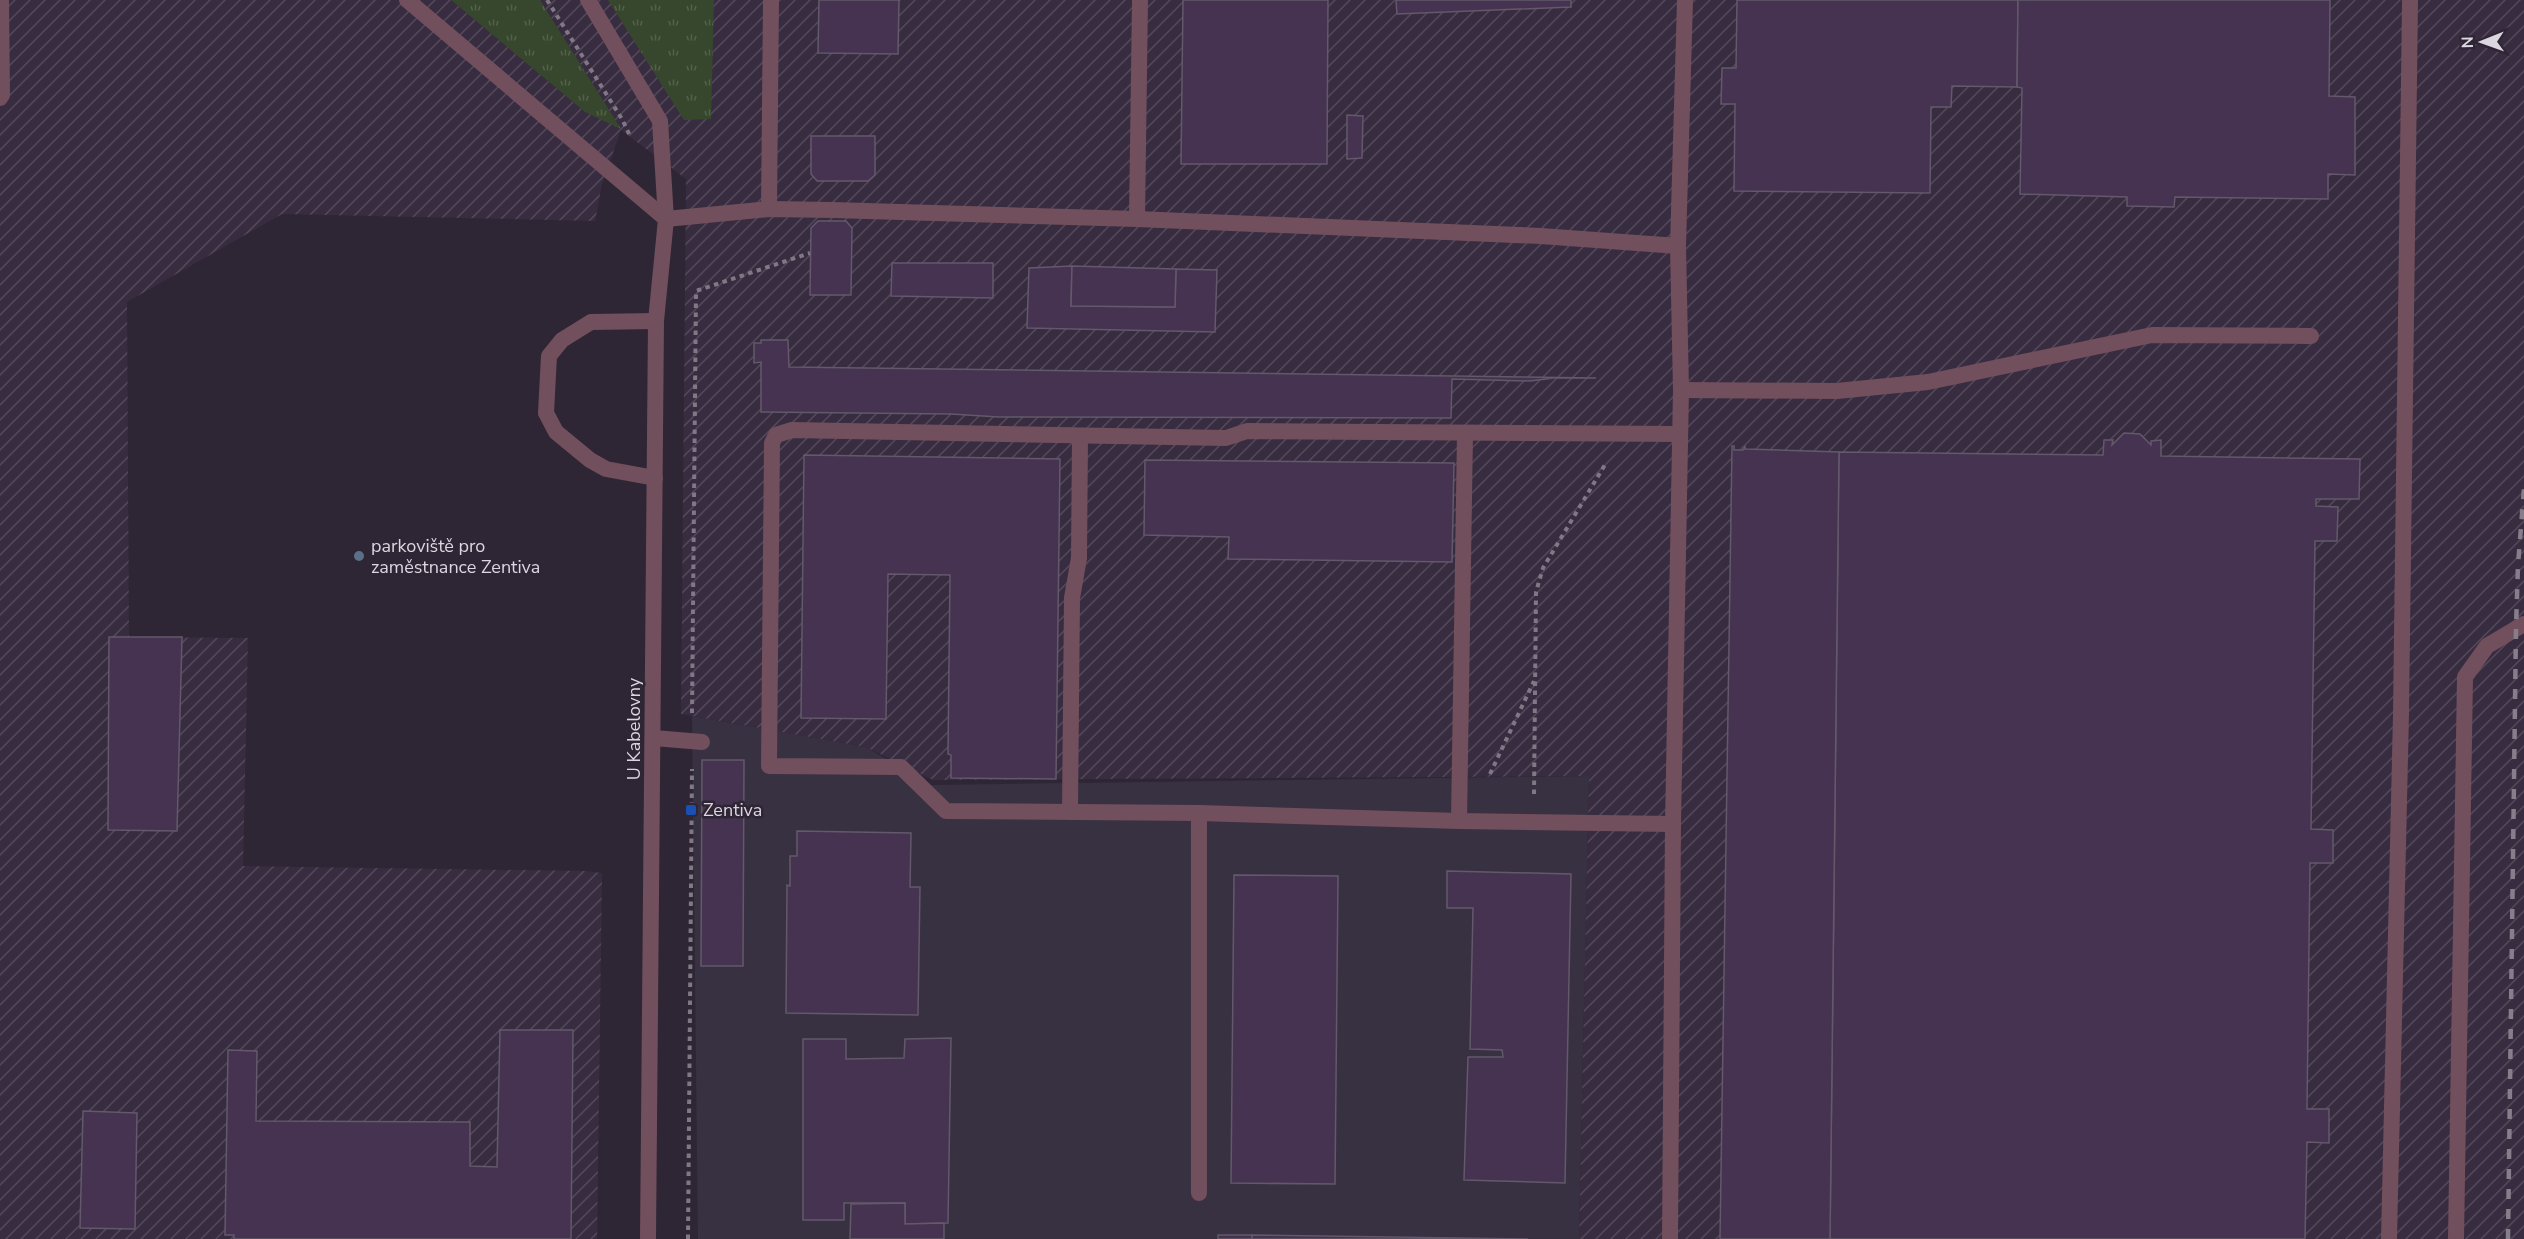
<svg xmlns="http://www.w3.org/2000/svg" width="2524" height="1239" font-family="'Nunito Sans',sans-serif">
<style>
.commercial{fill:#373141}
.industrial{fill:url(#industrial-furrows)}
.grass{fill:url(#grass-tufts)}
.building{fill:#453351;stroke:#63596a;stroke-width:1.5}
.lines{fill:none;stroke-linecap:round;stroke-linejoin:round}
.path{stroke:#807985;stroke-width:4;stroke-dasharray:4.5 4.5;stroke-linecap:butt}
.service{stroke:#724f5d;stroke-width:16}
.minor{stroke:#724f5d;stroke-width:16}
.rail{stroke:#867f8b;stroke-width:4.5;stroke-dasharray:10 10;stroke-linecap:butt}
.service-dot{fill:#5c6f8a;stroke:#2e2634;stroke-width:2}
.transit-dot{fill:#1a4fb4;stroke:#2e2634;stroke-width:2}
.labels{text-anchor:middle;stroke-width:5;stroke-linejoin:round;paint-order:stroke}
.poi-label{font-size:18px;fill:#dcd6e0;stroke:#2e2634;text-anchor:start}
.street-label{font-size:18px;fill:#dcd6e0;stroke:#2e2634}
</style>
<defs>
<pattern id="industrial-furrows" width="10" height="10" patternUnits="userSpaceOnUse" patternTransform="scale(1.5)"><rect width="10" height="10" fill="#382c40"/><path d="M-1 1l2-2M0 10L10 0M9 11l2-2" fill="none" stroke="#544a5b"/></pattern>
<pattern id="grass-tufts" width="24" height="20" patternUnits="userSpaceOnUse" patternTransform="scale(1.5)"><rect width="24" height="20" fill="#37472d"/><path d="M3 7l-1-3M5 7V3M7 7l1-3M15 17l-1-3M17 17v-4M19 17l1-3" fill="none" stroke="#53614b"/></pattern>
</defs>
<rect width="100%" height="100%" fill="#2e2634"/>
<polygon class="commercial" points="692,716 866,747 930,785 1589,776 1579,1239 698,1239"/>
<polygon class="industrial" points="0,0 451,0 585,112 620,128 540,0 2524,0 2524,1239 1579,1239 1589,776 933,780 866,747 681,714 686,179 621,130 602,184 595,221 282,214 127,302 129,637 248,638 243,866 586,871 602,873 597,1239 0,1239"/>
<g class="grass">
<polygon points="451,0 540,0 621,129 585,112"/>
<polygon points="608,0 714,0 711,119 684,120"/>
</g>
<g class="building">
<polygon points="819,0 899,0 898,54 818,53"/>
<polygon points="1183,0 1328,0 1327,164 1181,164"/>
<polygon points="1396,0 1571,0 1571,7 1397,14"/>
<polygon points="1737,0 2018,0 2017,87 1952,86 1951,107 1931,107 1930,193 1734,191 1735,104 1721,104 1722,68 1736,68"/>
<polygon points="2018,0 2330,0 2329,96 2355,97 2355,175 2328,174 2328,199 2175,197 2174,207 2127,206 2127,197 2020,194 2022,88 2017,87"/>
<polygon points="1347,115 1363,116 1362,158 1347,159"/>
<polygon points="811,136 875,136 875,175 868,181 817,181 811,174"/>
<polygon points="818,221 846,221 852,228 851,295 810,295 811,228"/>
<polygon points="892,263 993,263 993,298 891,296"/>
<polygon points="1072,266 1071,306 1175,307 1176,269 1217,270 1215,332 1027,328 1029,268"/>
<polygon points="1072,266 1176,269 1175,307 1071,306"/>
<polygon points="761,340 788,340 789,367 1596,378 1554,378 1530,381 1452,379 1451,418 999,417 951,414 761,412 761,362 754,363 754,343 761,343"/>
<polygon points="2124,433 2140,434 2151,445 2151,441 2161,440 2161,456 2360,459 2359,499 2316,499 2316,506 2338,507 2337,541 2315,541 2311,829 2333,830 2333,863 2310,863 2307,1109 2329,1109 2329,1143 2307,1142 2305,1239 1830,1239 1839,452 2103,455 2104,440 2113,440 2112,445"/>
<polygon points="1732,446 1734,446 1734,450 1743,450 1745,446 1745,449 1839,452 1830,1239 1720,1239"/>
<polygon points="804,455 1060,459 1056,779 951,778 951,755 948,754 950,575 888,574 886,719 801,718"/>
<polygon points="1145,460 1454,463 1452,562 1228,559 1229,537 1144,535"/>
<polygon points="109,637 182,637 177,831 108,830"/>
<polygon points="702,760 744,760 743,966 701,966"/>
<polygon points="797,831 911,833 910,887 920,887 918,1015 786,1013 787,885 790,886 790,856 797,856"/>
<polygon points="1447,871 1571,874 1565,1183 1464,1180 1468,1057 1503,1057 1502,1050 1470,1049 1473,908 1447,908"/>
<polygon points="1234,875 1338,876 1335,1184 1231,1183"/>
<polygon points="500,1030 573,1030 571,1239 234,1239 234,1235 225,1235 228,1050 257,1051 256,1121 470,1122 470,1166 497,1167"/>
<polygon points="951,1038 948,1223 905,1224 905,1203 844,1203 844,1220 803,1220 803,1039 846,1039 846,1059 904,1058 905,1039"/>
<polygon points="83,1111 137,1113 135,1229 80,1228"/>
<polygon points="905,1203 905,1224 944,1223 944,1239 850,1239 851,1204"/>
<rect x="1218" y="1235" width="34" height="4"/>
<polygon points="1252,1235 1528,1239 1252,1239"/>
</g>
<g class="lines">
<g class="path">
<polyline points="547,0 622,119 631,138"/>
<polyline points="692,713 696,291 810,253"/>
<polyline points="1490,774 1534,681"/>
<polyline points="1534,794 1536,592 1543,568 1606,463"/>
<polyline points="688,1239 692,769"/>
</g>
<g class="service">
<polyline points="407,0 666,219 769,209 833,210 1137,219 1541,236 1678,246 1681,390 1673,824 1670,1239"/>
<polyline points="588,0 660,121 666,219"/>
<polyline points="0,98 2,95 1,0"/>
<polyline points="769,209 771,0"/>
<polyline points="1137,219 1140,0"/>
<polyline points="1678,246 1685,0"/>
<polyline points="1681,390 1837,391 1928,382 2152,335 2311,336"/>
<polyline points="655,478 606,469 590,460 556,432 546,413 549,356 562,340 591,322 656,321"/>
<polyline points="654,738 702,742"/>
<polyline points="1070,812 1072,598 1079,558 1080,436"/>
<polyline points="1199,813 1199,1193"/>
<polyline points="1459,821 1465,434"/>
<polyline points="1673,824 1459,821 1199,813 946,811 901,767 769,766 772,443 776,435 792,430 1226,438 1247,431 1679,434"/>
<polyline points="2389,1239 2401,714 2410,0"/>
<polyline points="2456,1239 2465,677 2487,646 2524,624"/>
</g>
<polyline class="minor" points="648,1239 656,321 666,219"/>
<polyline class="rail" points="2508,1239 2516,628 2518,565 2524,489"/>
</g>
<circle class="service-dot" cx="359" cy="556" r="6"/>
<rect class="transit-dot" x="685" y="804" width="12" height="12" rx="3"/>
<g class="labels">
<g class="poi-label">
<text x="371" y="552">parkoviště pro<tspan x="371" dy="21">zaměstnance Zentiva</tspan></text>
<text x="703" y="816">Zentiva</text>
</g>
<g class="street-label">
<text transform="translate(634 729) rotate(-90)" y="6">U Kabelovny</text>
</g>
</g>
<g transform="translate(2482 42) rotate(269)" stroke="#2e2634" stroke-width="4.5" paint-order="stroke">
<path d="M0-4.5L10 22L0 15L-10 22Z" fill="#dcd6e0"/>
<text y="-9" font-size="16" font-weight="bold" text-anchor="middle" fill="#dcd6e0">N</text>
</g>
</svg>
